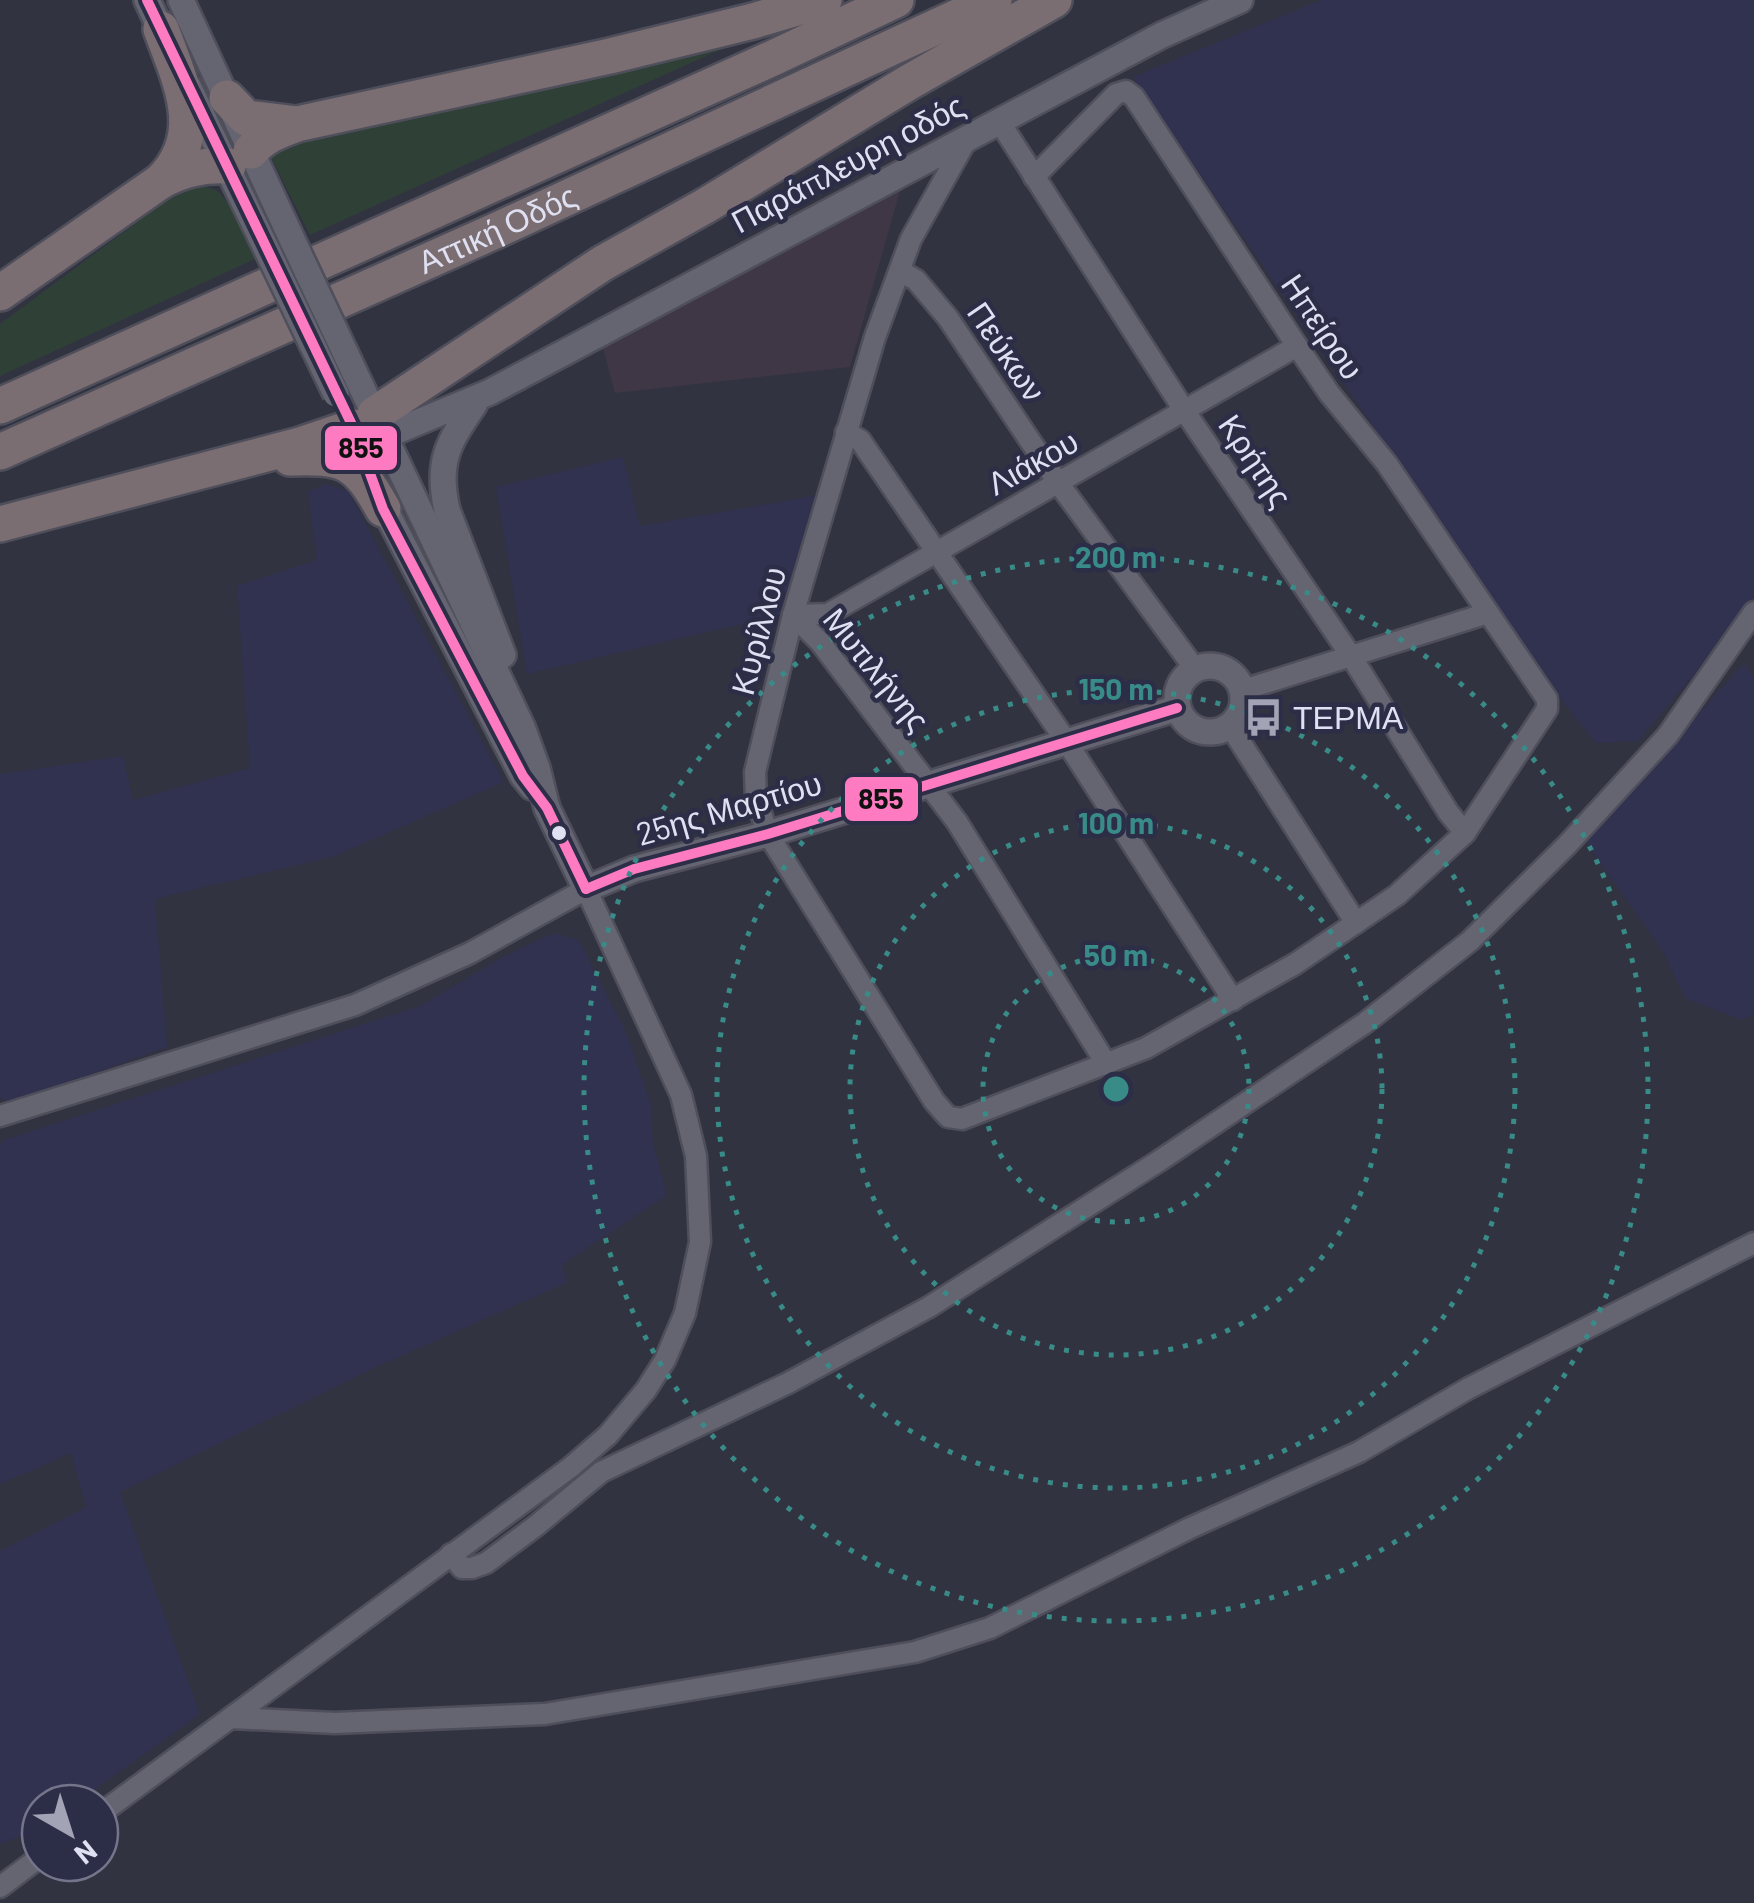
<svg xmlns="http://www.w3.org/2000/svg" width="1754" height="1903" font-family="Barlow,sans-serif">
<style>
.commercial{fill:#3f3646}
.built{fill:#313150}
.green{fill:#2f4037}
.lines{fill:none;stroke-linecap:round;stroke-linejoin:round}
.minor-casing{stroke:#4f4f5c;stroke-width:25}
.tertiary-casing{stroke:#4f4f5c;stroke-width:30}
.motorway-casing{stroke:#4f4f5c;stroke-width:40}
.minor{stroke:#656572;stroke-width:20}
.tertiary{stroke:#656572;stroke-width:25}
.motorway{stroke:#7b6e72;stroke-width:35}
.tertiary-bridge-casing{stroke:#4f4f5c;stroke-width:30;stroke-linecap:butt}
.tertiary-bridge{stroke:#656572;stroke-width:25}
.bus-1-casing{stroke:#2c2d47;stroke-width:18}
.bus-1{stroke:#fe7ac1;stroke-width:10}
.ring{fill:none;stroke:#398b88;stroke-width:5;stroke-dasharray:5 10}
.bus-dot{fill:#dfe0f2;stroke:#2c2d47;stroke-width:4}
.labels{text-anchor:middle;stroke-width:9;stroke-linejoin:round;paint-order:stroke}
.street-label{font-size:32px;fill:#dfe0f2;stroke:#2c2d47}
.poi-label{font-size:32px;fill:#dfe0f2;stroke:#2c2d47;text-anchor:start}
.centre{fill:#398b88;stroke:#2c2d47;stroke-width:5}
.ring-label{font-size:30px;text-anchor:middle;font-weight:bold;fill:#398b88;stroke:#2c2d47;stroke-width:9;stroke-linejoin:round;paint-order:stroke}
.line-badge{stroke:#2c2d47;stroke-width:4}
.pale-badge-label{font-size:28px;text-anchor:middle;font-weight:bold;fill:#111}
</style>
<rect width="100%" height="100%" fill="#323341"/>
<polygon class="commercial" points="902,184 850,367 615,393 602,345"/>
<g class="built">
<polygon points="1321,0 1754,0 1754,603 1638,741 1596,743 1566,706 1133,77"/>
<polygon points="623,457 640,526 820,495 784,614 527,674 496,487"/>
<polygon points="325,484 348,491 504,782 335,856 155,899 167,1047 7,1104 0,1097 0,774 123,756 133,800 250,768 237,586 317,560 308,492"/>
<polygon points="1744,663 1754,677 1754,1015 1742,1020 1685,998 1664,953 1585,841"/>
<polygon points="554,933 579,940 627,1035 651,1105 653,1144 667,1195 563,1264 566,1283 376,1367 120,1492 200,1714 76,1803 40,1803 40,1829 0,1844 0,1551 86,1507 71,1453 0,1484 0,1146 4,1140 420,1006 503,957"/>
</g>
<g class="green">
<polygon points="721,35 726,47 310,235 267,149"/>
<polygon points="204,185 219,192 231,207 255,259 0,376 0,324 163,203 186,189"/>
</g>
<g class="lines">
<defs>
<g id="minor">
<polyline points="999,121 1184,410 1351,656 1448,812 1465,833"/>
<polyline points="968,137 911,239 875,337 793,615 755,772 756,799 768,834 934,1101 948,1117 962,1119 1146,1048 1295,964 1397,895 1465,833 1547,709 1547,699 1387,464 1329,393 1297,346 1134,97 1126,91 1116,94 1034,177"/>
<polyline points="900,271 916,280 948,318 1059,484 1195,669"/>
<polyline points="846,432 860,440 1066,741 1233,1000"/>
<polyline points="793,615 828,614 1297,346"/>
<polyline points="793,615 820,642 957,822 1107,1065"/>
<polyline points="1243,690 1488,613"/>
<polyline points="1230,726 1356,923"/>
<polyline points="0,1116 355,1005 470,953 586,889 681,1095 696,1156 700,1242 685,1313 665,1360 646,1390 608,1435 571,1467 100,1814"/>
<polyline points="451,1554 462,1568 472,1568 486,1563 537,1525 601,1472 788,1383 929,1307 1159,1161 1365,1023 1470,941 1567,845 1668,735 1754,612"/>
<polyline points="231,1718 335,1723 545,1714 915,1652 990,1628 1190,1528 1359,1452 1469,1388 1754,1243"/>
<polyline points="0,1887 40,1857"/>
</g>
<g id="tertiary">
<polyline points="147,0 166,41"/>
<polyline points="181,0 291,237"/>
<polyline points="188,86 267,250"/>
<polyline points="360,384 522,727 537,768 547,808 586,889 634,869 768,834 1177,708"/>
<path d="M474 405C448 443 436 462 447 510L503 655"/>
<polyline points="361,446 490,392 1162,35 1240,0"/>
<polyline points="378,496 523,776 532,787"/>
<circle cx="1210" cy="699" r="33"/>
</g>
<g id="motorway">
<path d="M161 29C180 81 208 135 161 181"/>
<polyline points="227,98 246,118 296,124"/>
<path d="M251 151C264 136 278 131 297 124L610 56 753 21 824 0"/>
<path d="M0 293 161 181C183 169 203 165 228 166"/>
<polyline points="0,406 773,58 896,0"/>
<polyline points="375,414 603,263 705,206 911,81 1054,0"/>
<path id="s1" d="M0 452 495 231 994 0"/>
<path d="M290 458C344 456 356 460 383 509"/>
<polyline points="0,524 300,445 353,427"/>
</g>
</defs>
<use href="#minor" class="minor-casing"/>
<use href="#tertiary" class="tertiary-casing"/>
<use href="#motorway" class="motorway-casing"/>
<use href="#minor" class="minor"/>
<use href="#tertiary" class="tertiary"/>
<use href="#motorway" class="motorway"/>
<defs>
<g id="tertiary-bridge">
<polyline points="291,237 360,384"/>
<polyline points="267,250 336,394"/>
</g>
</defs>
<use href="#tertiary-bridge" class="tertiary-bridge-casing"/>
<use href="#tertiary-bridge" class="tertiary-bridge"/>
<defs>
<g id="bus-1">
<polyline points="147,0 353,427 383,509 523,776 547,808 586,889"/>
<polyline points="586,889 634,869 768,834 1177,708"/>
</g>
</defs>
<use href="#bus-1" class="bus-1-casing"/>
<use href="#bus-1" class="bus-1"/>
</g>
<g class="ring">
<circle cx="1116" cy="1089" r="133"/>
<circle cx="1116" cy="1089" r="266"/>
<circle cx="1116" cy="1089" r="399"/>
<circle cx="1116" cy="1089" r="532"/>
</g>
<defs>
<symbol id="bus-bare" viewBox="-9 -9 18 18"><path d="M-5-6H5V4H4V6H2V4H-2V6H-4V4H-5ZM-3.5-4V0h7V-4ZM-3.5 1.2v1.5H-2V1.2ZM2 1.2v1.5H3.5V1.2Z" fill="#a2a3b4" stroke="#2c2d47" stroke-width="2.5" paint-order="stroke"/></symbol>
</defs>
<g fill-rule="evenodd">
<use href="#bus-bare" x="1236" y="690" width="55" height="55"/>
</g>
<circle class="bus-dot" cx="559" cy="833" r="9"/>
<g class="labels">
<g class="street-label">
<text transform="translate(848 164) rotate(-28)" y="11">Παράπλευρη οδός</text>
<text dy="11" stroke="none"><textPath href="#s1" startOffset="545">Αττική Οδός</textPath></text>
<text transform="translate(1322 327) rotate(56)" y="11">Ηπείρου</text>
<text transform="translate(1006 352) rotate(56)" y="11">Πεύκων</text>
<text transform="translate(1255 461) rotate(56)" y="11">Κρήτης</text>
<text transform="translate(1033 463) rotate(-29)" y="11">Λιάκου</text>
<text transform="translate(759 631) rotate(-75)" y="11">Κυρίλλου</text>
<text transform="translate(876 670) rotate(51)" y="11">Μυτιλήνης</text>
<text transform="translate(729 809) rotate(-16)" y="11">25ης Μαρτίου</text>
</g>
<g class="poi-label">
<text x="1293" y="729">ΤΕΡΜΑ</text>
</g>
</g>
<circle cx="1116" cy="1089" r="15" class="centre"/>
<g class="ring-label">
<text x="1116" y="568">200 m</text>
<text x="1116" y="700">150 m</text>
<text x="1116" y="834">100 m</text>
<text x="1116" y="966">50 m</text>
</g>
<g class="line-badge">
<rect x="323" y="424" width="76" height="48" rx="10" fill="#fe7ac1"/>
<rect x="843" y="775" width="77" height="48" rx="10" fill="#fe7ac1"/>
</g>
<g class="pale-badge-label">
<text x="361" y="458">855</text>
<text x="881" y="809">855</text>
</g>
<g transform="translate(70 1833) rotate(141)"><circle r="48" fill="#2c2d47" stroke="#74758b" stroke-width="2.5"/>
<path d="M0-8L18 38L0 25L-18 38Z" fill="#a2a3b4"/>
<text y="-15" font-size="28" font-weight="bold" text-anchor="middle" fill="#dfe0f2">N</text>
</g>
</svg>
